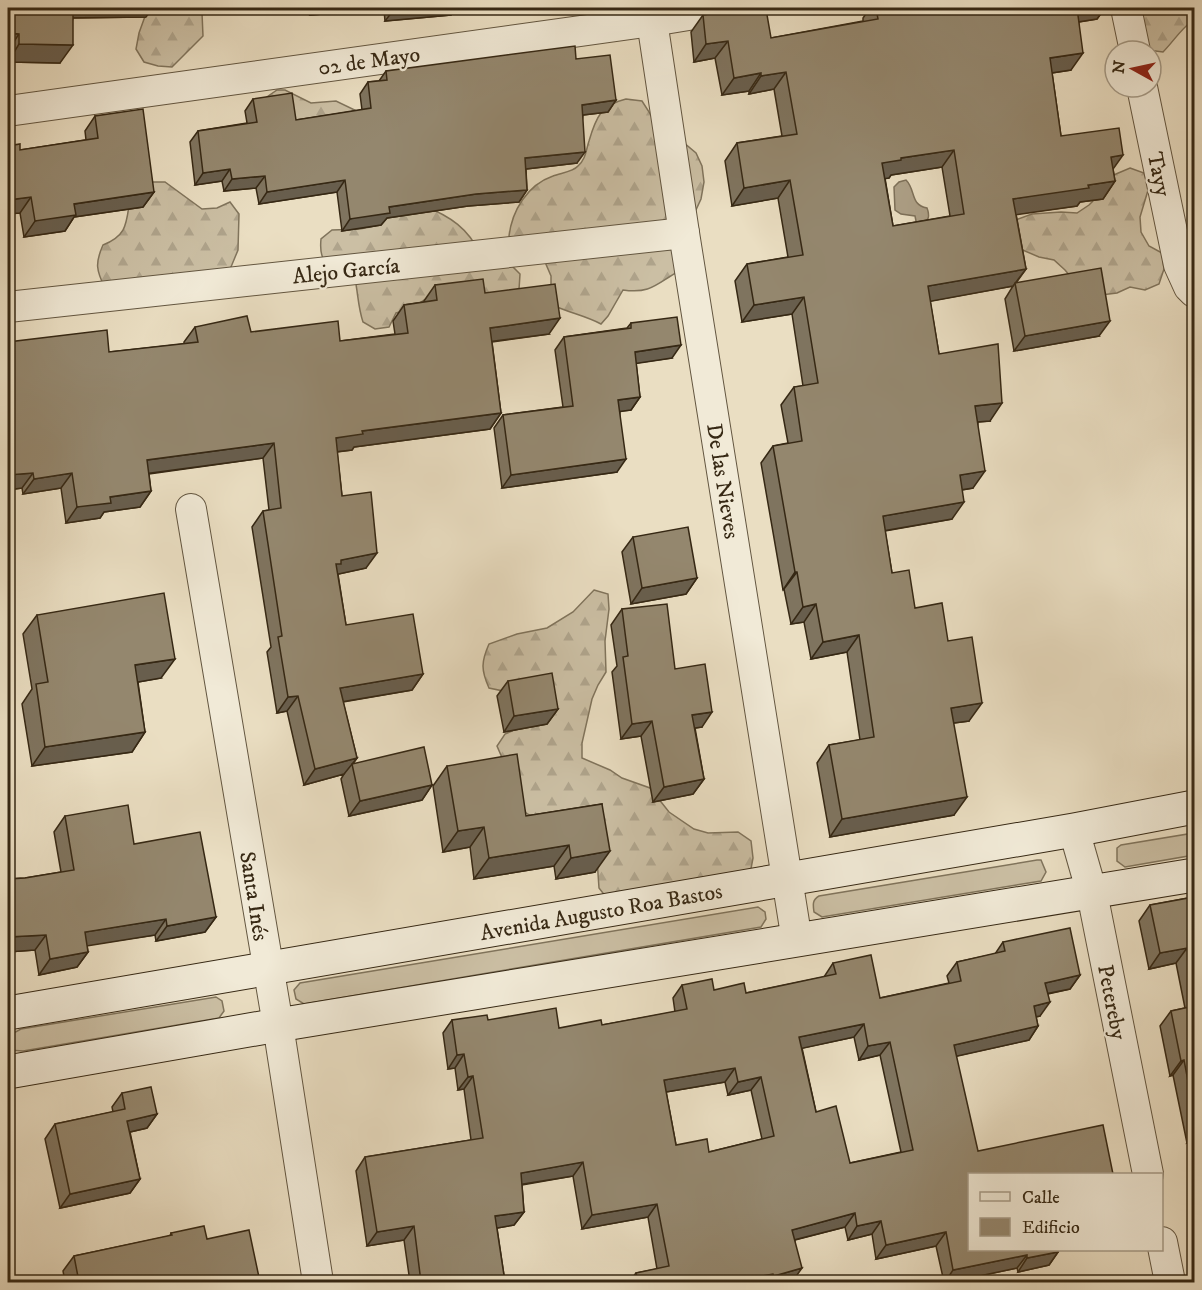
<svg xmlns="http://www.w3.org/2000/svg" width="1202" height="1290" font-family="'IM FELL DW Pica',serif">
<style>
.grass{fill:#cbbfa4;stroke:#80745c;stroke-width:1.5}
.forest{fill:url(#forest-firs);stroke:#80745c;stroke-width:1.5}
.water{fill:#ada087;stroke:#7d7059;stroke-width:1.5}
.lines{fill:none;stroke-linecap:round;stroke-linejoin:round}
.minor-casing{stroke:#635640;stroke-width:32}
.secondary-casing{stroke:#362814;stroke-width:35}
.minor{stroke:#f1ead7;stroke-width:30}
.secondary{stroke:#f1ead7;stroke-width:33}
.wall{fill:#7f745f;stroke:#362814;stroke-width:1.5;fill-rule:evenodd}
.shaded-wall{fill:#685e4d;stroke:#362814;stroke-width:1.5}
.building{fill:#94876e;stroke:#362814;stroke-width:1.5;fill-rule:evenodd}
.labels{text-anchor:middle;stroke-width:4.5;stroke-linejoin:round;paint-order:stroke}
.street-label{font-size:22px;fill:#362814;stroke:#f1ead7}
</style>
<defs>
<pattern id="forest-firs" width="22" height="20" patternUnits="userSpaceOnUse" patternTransform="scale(1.5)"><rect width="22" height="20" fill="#cbbfa4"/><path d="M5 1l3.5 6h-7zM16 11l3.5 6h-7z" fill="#afa48c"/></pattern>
</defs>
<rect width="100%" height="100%" fill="#eadec2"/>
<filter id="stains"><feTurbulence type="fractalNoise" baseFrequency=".00333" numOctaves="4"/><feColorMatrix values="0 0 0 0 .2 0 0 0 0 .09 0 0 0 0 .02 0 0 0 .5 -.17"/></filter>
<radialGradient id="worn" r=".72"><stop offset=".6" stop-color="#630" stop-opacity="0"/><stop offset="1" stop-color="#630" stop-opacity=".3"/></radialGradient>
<g class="grass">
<polygon points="1194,833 1194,855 1125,867 1117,861 1117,848 1121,845"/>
<path d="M1037 860H1041L1046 872 1041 881 822 917 814 912C813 905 812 900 819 896Z"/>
<polygon points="758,907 765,912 766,919 761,927 304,1004 296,999 294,990 300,983"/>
<polygon points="216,997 222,1001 224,1011 219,1018 23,1051 8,1050 8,1036 21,1029"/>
</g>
<g class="forest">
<polygon points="148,8 183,8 189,12 202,13 203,36 172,67 158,66 144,62 136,49 139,33"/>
<path d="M1150 8H1189L1192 21C1180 30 1173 42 1163 52L1148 50 1137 26 1144 13Z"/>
<polygon points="277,90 285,90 311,103 336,101 363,114 340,141 261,106 264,99"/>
<path d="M626 99 642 101 651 115 656 129 684 143 696 153 702 166 704 182 701 199 695 212 679 271C656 284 651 294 623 290L608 316 601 324C586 316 570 313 555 306L551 292V276L545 262 509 236C512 211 527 185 553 176 560 173 573 172 578 166 586 159 586 150 589 141 596 117 601 105 626 99Z"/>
<polygon points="1130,168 1144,173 1149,187 1140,217 1141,232 1149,246 1162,253 1164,269 1159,284 1145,290 1130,287 1117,293 1101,295 1075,282 1065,270 1054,260 1039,257 1011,245 1010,231 1018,219 1032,214 1061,212 1077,213 1089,205 1099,195 1104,182 1116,174"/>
<path d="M150 182H165L202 209 217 208 230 202 239 214 238 250 231 267 222 279 105 288C96 270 95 263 103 245 128 235 126 223 130 199Z"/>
<path d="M424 206C450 216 469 229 480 254L509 263 520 274 518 305 437 291 411 309 396 313 389 327 375 329 363 322C358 307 358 293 355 279 333 269 318 268 321 239L332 230 360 229 375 226 385 216Z"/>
<path d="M594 590 608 594 609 609 605 641 606 672 598 685 592 699 582 743V758L610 770 622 778 650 788 669 812 694 829 708 833 738 832 751 841 753 858 750 874 609 901 599 888 597 859 526 813 497 746 505 734 519 728 503 691 489 688C481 670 481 662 489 644L517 634 547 628 573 612Z"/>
</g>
<path class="water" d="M906 180C916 190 910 205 927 208 930 216 929 220 922 226L916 221 915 216 901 214 895 210 894 187 899 182Z"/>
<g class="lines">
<defs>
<g id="minor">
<polyline points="1126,8 1135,51"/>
<polyline points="652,21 684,233 797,941"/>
<polyline points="1142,87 1179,265 1189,287 1194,292"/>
<polyline points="8,111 652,21 731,8"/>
<polyline points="8,307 684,233"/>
<polyline points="191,509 278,1025 318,1282"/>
<polyline points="1074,830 1092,893 1148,1174"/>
<polyline points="1162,1242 1170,1282"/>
</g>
<g id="secondary">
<polyline points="8,1013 1074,830 1194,807"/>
<polyline points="8,1072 278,1025 1194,875"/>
</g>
</defs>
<use href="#minor" class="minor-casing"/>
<use href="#secondary" class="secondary-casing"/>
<use href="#minor" class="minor"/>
<use href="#secondary" class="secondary"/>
</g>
<g class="wall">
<polygon points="8,8 146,17 73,18 60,63 8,62"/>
<polygon points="309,8 456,8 451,15 385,21 384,10 310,15"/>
<path d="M870 8H1105L1097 19 1079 22 1071 70 1052 73 1061 136 1113 169 1115 181 1103 199 1080 202 1077 206 1016 214 1026 269 1016 283 1099 336 1014 351 1005 299 1013 286 930 301 939 354 990 421 978 422 973 488 962 490 952 519 885 531 892 573 915 608 948 641 969 721 953 723 954 815 830 837 817 763 829 745 860 740 847 652 811 659 804 622 791 624 784 589 783 590 761 463 773 446 788 443 781 405 794 387 803 386 792 314 742 322 735 281 747 264 788 257 778 198 732 206 725 161 737 143 782 136 774 89 749 94V91L722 95 715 58 694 62 691 32 703 15 740 13 771 38 863 21V18ZM942 167 950 216 893 226 885 178H889L891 175Z"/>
<polygon points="576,59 616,100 608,112 583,115 577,163 526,169 527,190 519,202 468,206 387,218 381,225 342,231 337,192 259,204 256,188 224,191 222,181 195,185 190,142 198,131 247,123 245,111 253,99 296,120 362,110 360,94 368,82 379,81 386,71"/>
<polygon points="95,116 154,192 143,207 74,217 65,231 24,237 20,213 8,214 8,146 20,150 86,140 85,131"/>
<polygon points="435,285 485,293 549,334 492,342 501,413 490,429 354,447 352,450 337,452 342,496 366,568 338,574 346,625 423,674 412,690 343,702 357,758 353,764 432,785 422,800 349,816 341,779 344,774 304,785 287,711 277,713 267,652 271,647 252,527 263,511 269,510 263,458 149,474 151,491 140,507 104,512 100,518 66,523 61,488 23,494 22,488 8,490 8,342 109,352 184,344 184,342 195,327 340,341 395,334 393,321 404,305 425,302 424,301"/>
<polygon points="631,323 672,358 636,363 640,397 631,410 620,411 617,472 502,488 494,428 503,415 563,407 555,350 564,337 627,328"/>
<polygon points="633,537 697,578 686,594 631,604 622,552"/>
<polygon points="622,609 675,669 702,727 695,728 704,779 693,794 653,802 641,736 621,739 612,672 617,666 611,625"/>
<polygon points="37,615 161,678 138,682 145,732 132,752 32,766 22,704 32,689 23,634"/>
<polygon points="508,681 558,709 547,724 504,732 497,696"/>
<polygon points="447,766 526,816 602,804 595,872 556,879 554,866 474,879 470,847 443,852 433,786"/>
<polygon points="65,816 134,844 216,917 205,932 156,941 155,935 87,945 88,952 77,967 39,975 35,950 8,952 8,879 25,878 61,872 54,832"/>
<polygon points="1194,897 1194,1141 1187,1143 1173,1075 1170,1076 1160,1026 1171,1011 1185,1008 1176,963 1149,969 1139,921 1150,905"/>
<path d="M1003 942 1080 975 1070 989 1048 994 1040 1016 1036 1017 1038 1026 1029 1040 956 1056 969 1174 1058 1252 1049 1265 1018 1272 1017 1268 951 1282H944L936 1246 876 1259 872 1234 848 1240 845 1227 795 1240 792 1282H629L636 1273 657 1269 648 1217 582 1229 573 1176 522 1185 524 1212 514 1225 497 1228 505 1282H410L404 1240 367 1246 356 1171 365 1157 471 1140 464 1089 458 1090 455 1068 448 1069 443 1033 452 1020H488L559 1028 602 1025 675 1012 673 998 682 985 714 990 746 993 824 977 833 963 880 998 949 983 947 976 957 962 995 954ZM854 1037 859 1060 880 1055 901 1152 850 1163 816 1112 802 1048ZM725 1082 728 1095 751 1090 762 1139 709 1152 676 1145 666 1092Z"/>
<polygon points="122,1093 157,1114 147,1128 130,1132 140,1179 130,1193 60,1208 45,1139 55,1124 113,1112 112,1107"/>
<polygon points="171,1233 207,1239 260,1282 65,1282 63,1271 74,1256 170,1236"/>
</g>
<g class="shaded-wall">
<polygon points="69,8 153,8 146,17 61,18"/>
<polygon points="315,8 386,8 384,10 310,15"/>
<polygon points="395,8 456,8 451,15 385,21"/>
<polygon points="1076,8 1105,8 1097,19 1065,24"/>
<polygon points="8,33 19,34 8,51"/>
<polygon points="728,41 715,58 694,62 706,44"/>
<polygon points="19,44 73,45 60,63 8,62"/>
<polygon points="1083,53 1071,70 1038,75 1050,58"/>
<polygon points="786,72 774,89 749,94 761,76"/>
<polygon points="761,73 749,91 722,95 734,78"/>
<polygon points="616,100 608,112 574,116 582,105"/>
<polygon points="954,150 942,167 891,175 889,178 870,181 882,163 901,158"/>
<polygon points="585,152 577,163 517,170 525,158"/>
<polygon points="1123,155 1111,172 1111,157"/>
<polygon points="230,169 222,181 195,185 203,173"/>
<polygon points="265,176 256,188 224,191 232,179"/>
<polygon points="345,180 337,192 259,204 267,192"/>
<polygon points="790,180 778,198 732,206 744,188"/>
<polygon points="1115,181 1103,199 1080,202 1077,206 1001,217 1013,199 1088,185"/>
<polygon points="527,190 519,202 468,206 387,218 381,225 342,231 350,219 389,207 476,194"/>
<polygon points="154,192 143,207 74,217 65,231 24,237 35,221 74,204"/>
<polygon points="31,197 20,213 8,214 8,200"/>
<polygon points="1026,269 1013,286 916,304 928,286"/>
<polygon points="804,297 792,314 742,322 754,305"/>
<polygon points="560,318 549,334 479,343 490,328"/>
<polygon points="1110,321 1099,336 1014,351 1025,336"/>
<polygon points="681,345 672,358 626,365 635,352"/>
<polygon points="640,397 631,410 609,413 618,400"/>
<polygon points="1002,403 990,421 963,423 975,406"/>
<polygon points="501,413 490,429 354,447 352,450 325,453 336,438 362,431"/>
<polygon points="274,443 263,458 136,475 147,460"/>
<polygon points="626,459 617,472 502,488 511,475"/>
<polygon points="985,471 973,488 948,492 960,475"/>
<polygon points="33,473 22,488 8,490 8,475"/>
<polygon points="72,473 61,488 23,494 34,479"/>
<polygon points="151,491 140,507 104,512 100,518 66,523 77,507 110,497"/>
<polygon points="964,502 952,519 871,533 883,516"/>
<polygon points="377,553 366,568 334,575 336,564 341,560"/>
<polygon points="795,572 797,572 784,589 783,590"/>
<polygon points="697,578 686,594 631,604 642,588"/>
<polygon points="816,604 804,622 791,624 803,607"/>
<polygon points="859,635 847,652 811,659 823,642"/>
<polygon points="175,659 161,678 121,685 135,665"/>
<polygon points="423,674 412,690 329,704 340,688"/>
<polygon points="298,696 287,711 277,713 288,697"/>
<polygon points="982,703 969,721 939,725 951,708"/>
<polygon points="558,709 547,724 504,732 514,716"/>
<polygon points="712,712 702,727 682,730 692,715"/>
<polygon points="652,721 641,736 621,739 632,724"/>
<polygon points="145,732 132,752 32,766 45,747"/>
<polygon points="357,758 344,774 304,785 315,769"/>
<polygon points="704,779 693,794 653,802 664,787"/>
<polygon points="432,785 422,800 349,816 360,801"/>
<polygon points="967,797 954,815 830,837 842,819"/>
<polygon points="484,827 470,847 443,852 458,831"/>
<polygon points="569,845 554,866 474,879 489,858"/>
<polygon points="610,851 595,872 556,879 571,858"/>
<polygon points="216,917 205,932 156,941 167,926"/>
<polygon points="166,919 155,935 74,948 85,932"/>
<polygon points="46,935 35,950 8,952 8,937"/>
<polygon points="1187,948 1176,963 1149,969 1160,953"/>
<polygon points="88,952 77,967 39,975 50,959"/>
<polygon points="1080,975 1070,989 1035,996 1045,983"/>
<polygon points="1050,1002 1040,1016 1024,1019 1034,1006"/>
<polygon points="864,1024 854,1037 790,1051 799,1037"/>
<polygon points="1038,1026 1029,1040 944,1059 954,1045"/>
<polygon points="890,1042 880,1055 859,1060 868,1046"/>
<polygon points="464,1054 455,1068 448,1069 457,1055"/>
<polygon points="1184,1060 1173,1075 1170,1076 1181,1061"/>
<polygon points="735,1068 725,1082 654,1094 664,1080"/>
<polygon points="473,1076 464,1089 458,1090 468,1077"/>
<polygon points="761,1077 751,1090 728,1095 738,1082"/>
<polygon points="157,1114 147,1128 117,1135 127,1121"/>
<polygon points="1194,1132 1194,1141 1187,1143"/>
<polygon points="583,1162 573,1176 511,1186 521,1173"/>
<polygon points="140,1179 130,1193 60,1208 70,1194"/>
<polygon points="657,1204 648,1217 582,1229 592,1215"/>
<polygon points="524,1212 514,1225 486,1230 495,1216"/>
<polygon points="855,1213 845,1227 782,1243 792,1230"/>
<polygon points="881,1221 872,1234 848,1240 857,1226"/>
<polygon points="414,1226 404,1240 367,1246 377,1232"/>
<polygon points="946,1232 936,1246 876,1259 886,1245"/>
<polygon points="1058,1252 1049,1265 1018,1272 1027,1258"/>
<polygon points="1027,1255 1017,1268 951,1282 945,1282 953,1270"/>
<polygon points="802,1268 792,1282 769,1282 774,1276"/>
<polygon points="773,1274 767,1282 729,1282"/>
</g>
<g class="building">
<polygon points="8,8 73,8 73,45 19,44 19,34 8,33"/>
<path d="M876 8H1077L1083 53 1050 58 1061 136 1119 128 1123 155 1111 157 1115 181 1088 185 1089 188 1013 199 1026 269 928 286 939 354 998 344 1002 403 975 406 985 471 960 475 964 502 883 516 892 573 909 570 915 608 942 603 948 641 972 637 982 703 951 708 967 797 842 819 829 745 874 737 859 635 823 642 816 604 803 607 797 572H795L773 446 802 441 794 387 818 383 804 297 754 305 747 264 803 255 790 180 744 188 737 143 797 134 786 72 761 76V73L734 78 728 41 706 44 703 15 740 9V13L766 9 771 38 878 19ZM954 150 964 214 893 226 882 163 901 160V158Z"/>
<polygon points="575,46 576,59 610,55 616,100 582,105 585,152 525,158 527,190 476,194 389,207 390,213 350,219 345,180 267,192 265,176 232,179 230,169 203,173 198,131 257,122 253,99 292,93 296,120 371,108 368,82 387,80 386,71"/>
<polygon points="143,109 154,192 74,204 76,215 35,221 31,197 8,200 8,146 20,144 20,150 98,138 95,116"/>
<polygon points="1101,268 1110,321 1025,336 1015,283"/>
<polygon points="483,279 485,293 555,284 560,318 490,328 501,413 362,431 363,434 336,438 342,496 371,492 377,553 341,560 341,564 336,564 346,625 413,614 423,674 340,688 357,758 315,769 298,696 288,697 278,637 282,636 263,511 281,508 274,443 147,460 151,491 110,497 111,503 77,507 72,473 34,479 33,473 8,475 8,342 107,330 109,352 198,342 195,327 247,316 251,332 338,321 340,341 408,333 404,305 437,300 435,285"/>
<polygon points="677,317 681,345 635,352 640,397 618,400 626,459 511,475 503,415 573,406 564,337 631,328 631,323"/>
<polygon points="688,527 697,578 642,588 633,537"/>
<polygon points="164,593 175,659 135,665 145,732 45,747 36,684 48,682 37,615"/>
<polygon points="667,604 675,669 705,664 712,712 692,715 704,779 664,787 652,721 632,724 623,657 628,656 622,609"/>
<polygon points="552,673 558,709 514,716 508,681"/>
<polygon points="424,747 432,785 360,801 352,764"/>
<polygon points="517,754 526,816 602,804 610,851 571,858 569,845 489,858 484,827 458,831 447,766"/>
<polygon points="128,805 134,844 200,832 216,917 167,926 166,919 85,932 88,952 50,959 46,935 8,937 8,879 25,878 74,870 65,816"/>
<polygon points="1194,897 1194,987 1187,948 1160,953 1150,905"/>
<path d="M1070 928 1080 975 1045 983 1050 1002 1034 1006 1038 1026 954 1045 978 1151 1103 1125 1113 1174H969V1250H1058V1252L1027 1258V1255L953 1270 946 1232 886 1245 881 1221 857 1226 855 1213 792 1230 802 1268 774 1276 773 1274 729 1282H638L636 1273 669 1266 657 1204 592 1215 583 1162 521 1173 524 1212 495 1216 505 1282H421L414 1226 377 1232 365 1157 483 1138 473 1076 468 1077 464 1054 457 1055 452 1020 487 1015 488 1020 556 1008 559 1028 601 1020 602 1025 687 1009 682 985 712 979 714 990 744 983 746 993 836 974 833 963 871 955 880 998 961 981 957 962 1005 951 1003 942ZM864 1024 868 1046 890 1042 913 1150 850 1163 836 1106 816 1112 799 1037ZM735 1068 738 1082 761 1077 774 1136 709 1152 707 1139 676 1145 664 1080Z"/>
<polygon points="1194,1006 1194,1113 1184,1060 1181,1061 1171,1011"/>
<polygon points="151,1087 157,1114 127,1121 140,1179 70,1194 55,1124 125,1109 122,1093"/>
<polygon points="204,1226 207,1239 249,1230 260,1282 79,1282 74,1256 172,1235 171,1233"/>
</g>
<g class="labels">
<g class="street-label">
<text transform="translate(369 60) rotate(-8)" y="8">02 de Mayo</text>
<text transform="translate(1160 174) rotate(78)" y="8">Tayy</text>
<text transform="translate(346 270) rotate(-6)" y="8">Alejo García</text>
<text transform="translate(724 481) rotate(81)" y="8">De las Nieves</text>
<text transform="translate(255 896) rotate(81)" y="8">Santa Inés</text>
<text transform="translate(601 911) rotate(-10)" y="8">Avenida Augusto Roa Bastos</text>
<text transform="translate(1113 1002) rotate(79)" y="8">Petereby</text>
</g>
</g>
<rect width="1202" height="1290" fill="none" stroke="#eadec2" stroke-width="30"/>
<rect x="9" y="9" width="1184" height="1272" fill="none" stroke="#362814" stroke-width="3"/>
<rect x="15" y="15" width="1172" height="1260" fill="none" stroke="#362814" stroke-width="1.5"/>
<rect x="968" y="1173" width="195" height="78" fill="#f1ead7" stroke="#a69c89" stroke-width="1.5"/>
<rect x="980" y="1192" width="30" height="9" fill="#f1ead7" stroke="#a69c89" stroke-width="1.5"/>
<text x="1022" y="1203" font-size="18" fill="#362814">Calle</text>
<rect x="980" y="1218" width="30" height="18" fill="#94876e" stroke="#a69c89" stroke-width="1.5"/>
<text x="1022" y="1233" font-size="18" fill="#362814">Edificio</text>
<g transform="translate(1133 69) rotate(278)"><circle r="28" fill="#f1ead7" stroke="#a69c89" stroke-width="1.5"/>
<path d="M0-4.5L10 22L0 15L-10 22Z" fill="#8f2418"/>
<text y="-9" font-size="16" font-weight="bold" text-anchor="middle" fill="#362814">N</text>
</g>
<rect width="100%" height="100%" filter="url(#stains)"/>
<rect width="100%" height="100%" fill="url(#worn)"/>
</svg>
